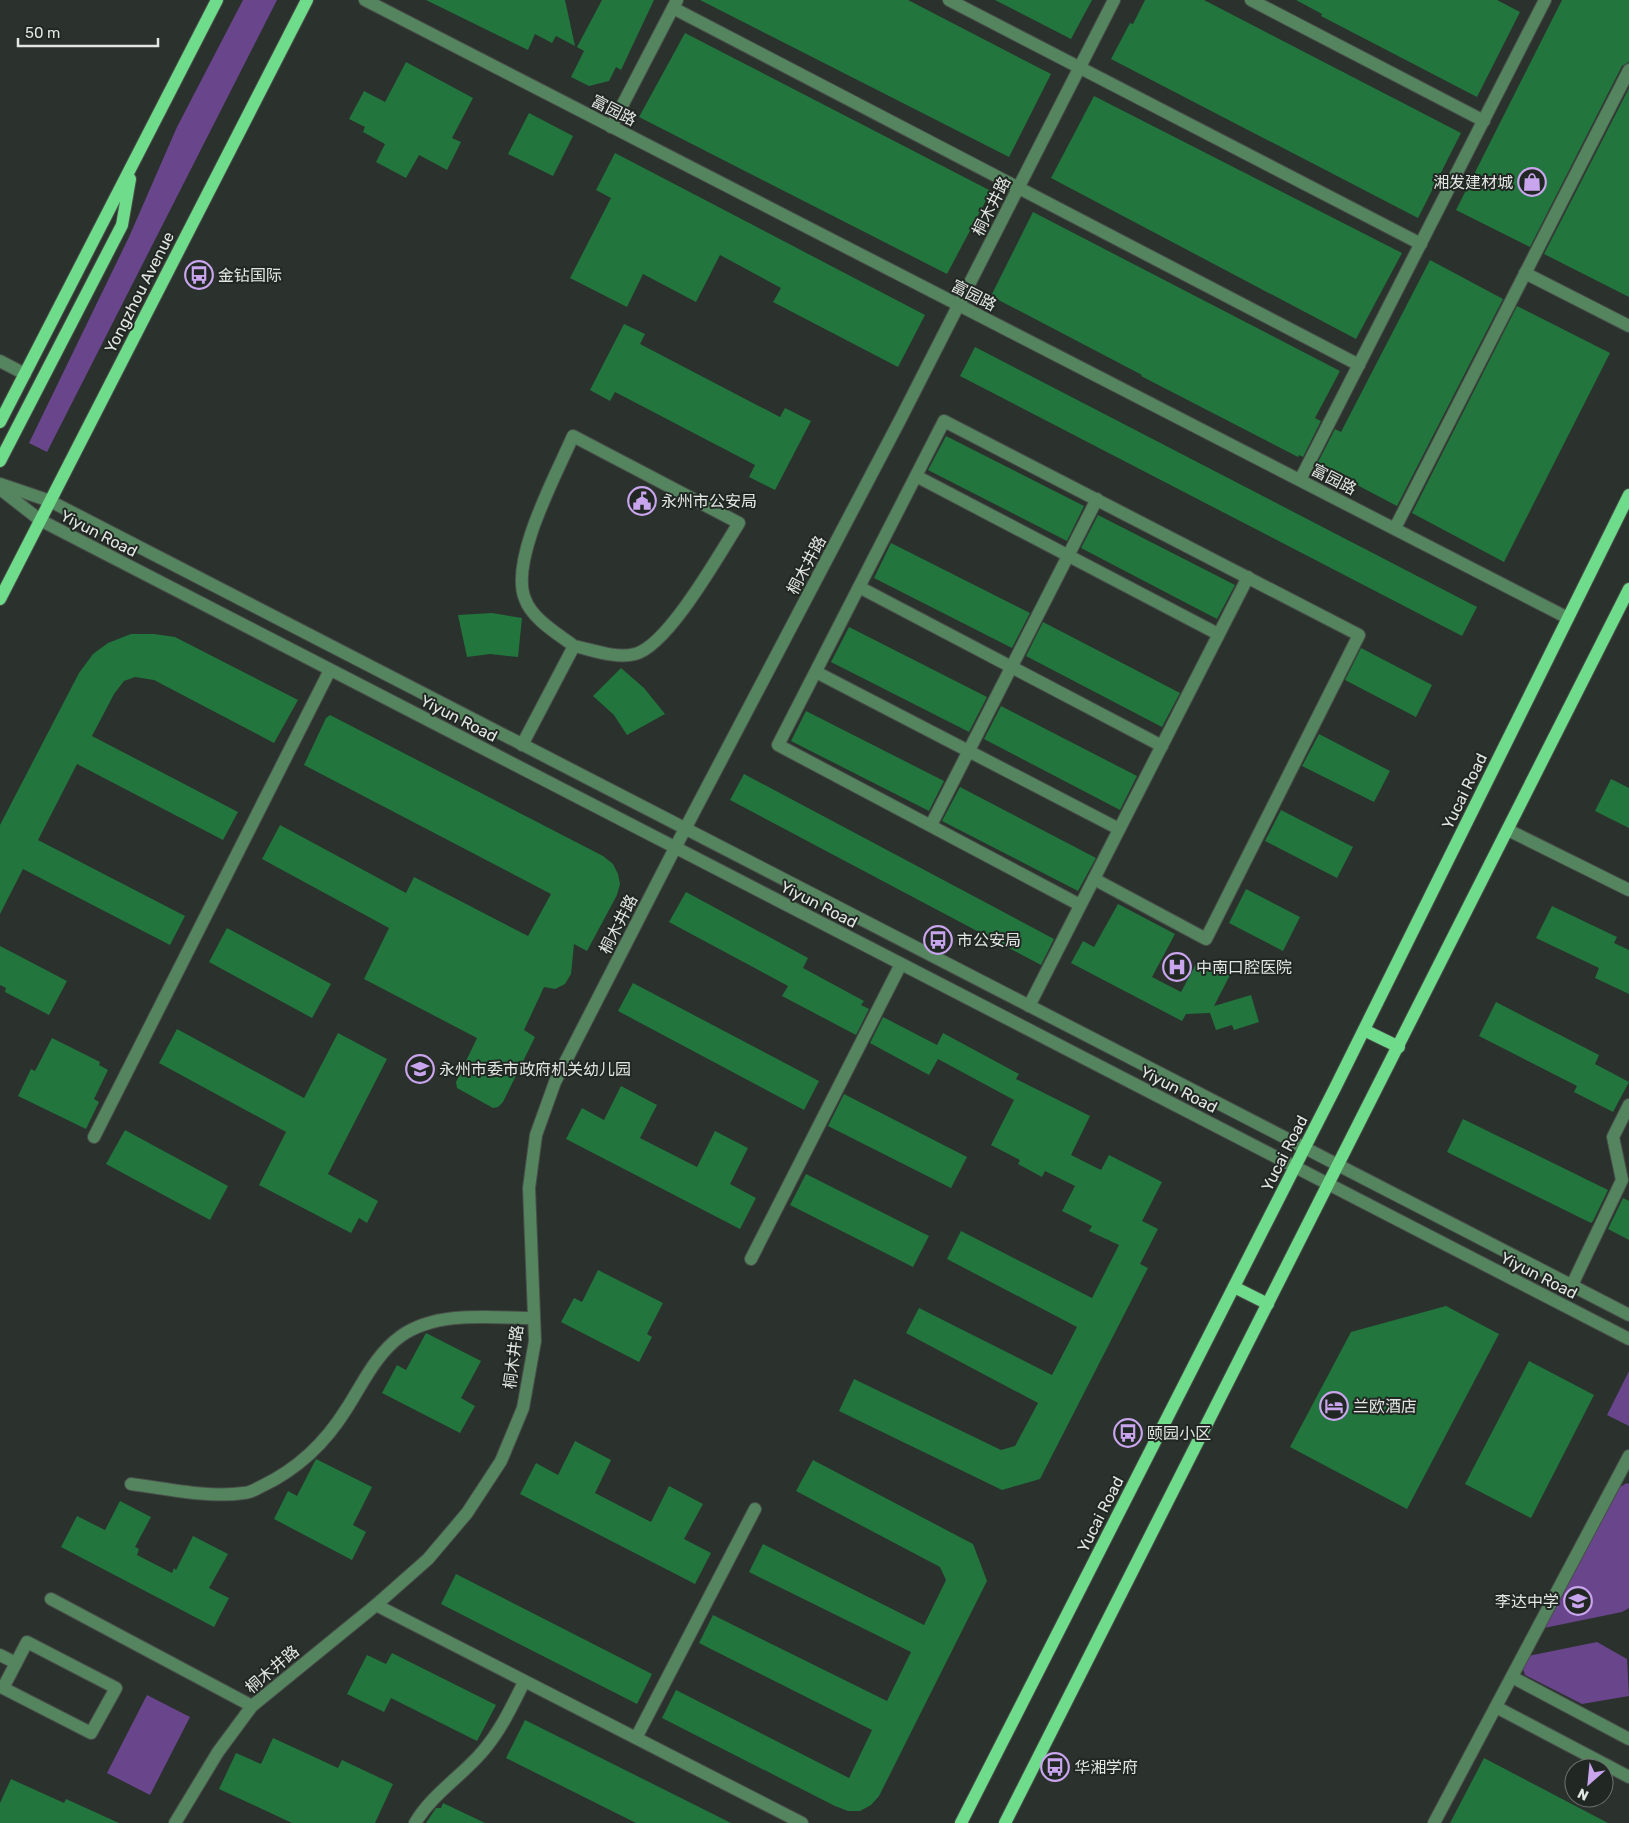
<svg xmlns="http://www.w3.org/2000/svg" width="1629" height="1823" font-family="Rubik,'Noto Sans SC',sans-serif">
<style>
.green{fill:#69458b}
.building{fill:#21753d}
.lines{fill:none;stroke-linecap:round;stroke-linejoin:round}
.minor-casing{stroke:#484e49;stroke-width:14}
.major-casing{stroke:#484e49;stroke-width:14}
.minor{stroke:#54855f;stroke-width:12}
.major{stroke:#6fdc8b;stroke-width:12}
.labels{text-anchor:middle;stroke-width:4;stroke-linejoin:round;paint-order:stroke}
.street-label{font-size:16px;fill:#e2e6e3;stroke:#212722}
.poi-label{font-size:16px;fill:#e2e6e3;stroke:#212722;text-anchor:start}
</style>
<rect width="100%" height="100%" fill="#2b312c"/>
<g class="green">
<polygon points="243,0 277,0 47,452 29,443 129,237 177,127"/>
<polygon points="1629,1371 1629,1426 1607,1415"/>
<polygon points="1627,1483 1629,1484 1629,1608 1622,1612 1544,1628 1620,1487"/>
<polygon points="1597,1642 1627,1659 1629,1696 1582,1704 1525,1675 1523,1669 1528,1656"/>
<polygon points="147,1695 190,1717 150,1795 107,1773"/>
</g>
<g class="building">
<polygon points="426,0 565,0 575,46 556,36 552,43 535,34 528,50"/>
<polygon points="602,0 654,0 621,70 616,67 609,81 589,86 571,77 584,51 577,47"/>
<polygon points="700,0 908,0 1051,74 1009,157"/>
<polygon points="995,0 1092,0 1071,39"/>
<polygon points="1145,0 1204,0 1461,133 1418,218 1111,59 1130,23 1133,24"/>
<polygon points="1296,0 1497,0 1520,12 1477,97 1321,16 1322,14"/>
<polygon points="1562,0 1629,0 1629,62 1622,66 1530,247 1456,210"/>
<polygon points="685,33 991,191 947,274 639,117"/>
<polygon points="406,62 473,98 452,138 461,142 447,170 419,155 406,178 376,162 385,144 363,132 365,127 349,119 364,91 385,102"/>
<polygon points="1629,88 1629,297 1544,254"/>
<polygon points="1094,96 1402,253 1356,339 1051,178"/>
<polygon points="529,113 573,136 553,176 508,154"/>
<polygon points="615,153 925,315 898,367 773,302 781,288 720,255 696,302 643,274 627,307 570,278 611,198 596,190"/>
<polygon points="1033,212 1340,371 1315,418 1321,421 1303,457 1299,455 1298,457 1141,376 1142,375 991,296"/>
<polygon points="1430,260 1503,299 1397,506 1317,464 1335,429 1341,432"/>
<polygon points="1517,306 1610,353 1504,562 1412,513"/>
<polygon points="624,324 645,334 640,344 780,417 785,408 811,421 775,490 749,477 755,465 615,392 610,401 590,390"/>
<polygon points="975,347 1477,607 1462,636 960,376"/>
<polygon points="946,436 1084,506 1067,541 928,470"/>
<polygon points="1098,515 1235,585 1217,619 1081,548"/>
<polygon points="891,543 1030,613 1012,648 874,578"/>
<polygon points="492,613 522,618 518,657 490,654 467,657 458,615"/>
<polygon points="1043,622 1180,693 1162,727 1026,656"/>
<polygon points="849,627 987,697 969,732 831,662"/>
<polygon points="131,634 154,634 175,637 298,700 274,743 154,680 135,677 124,681 114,694 92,736 238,812 223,840 77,764 38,840 185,916 170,945 23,869 0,914 0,825 79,673 93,654 108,643"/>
<polygon points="1361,648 1432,685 1416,717 1345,680"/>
<polygon points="621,668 644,688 665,714 627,735 614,715 593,696"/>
<polygon points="1001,706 1137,776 1120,810 984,739"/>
<polygon points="806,711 944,781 929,811 791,741"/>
<polygon points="330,715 603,856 613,864 618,874 620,884 617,895 587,951 574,944 571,974 565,984 555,989 544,987 524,1030 535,1037 503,1102 498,1107 493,1108 457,1088 456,1082 477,1038 364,979 389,928 262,859 280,825 406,893 414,877 528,936 551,894 304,765 326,718"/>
<polygon points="1319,734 1390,771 1374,802 1302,766"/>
<polygon points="744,774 1054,939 1041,965 730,800"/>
<polygon points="1611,779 1629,788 1629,828 1595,811"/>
<polygon points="960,787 1096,858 1078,891 942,821"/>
<polygon points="1281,810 1353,847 1337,878 1265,841"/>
<polygon points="1246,889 1300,917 1283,951 1229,923"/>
<polygon points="686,892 808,958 803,968 864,1001 861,1005 869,1009 856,1035 782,996 788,986 669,922"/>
<polygon points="1118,904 1175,934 1152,977 1181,992 1197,962 1201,964 1203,961 1230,975 1214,1006 1251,995 1259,1022 1234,1030 1232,1025 1216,1030 1210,1013 1186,1014 1182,1021 1071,963 1083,941 1094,947"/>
<polygon points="1552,906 1617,937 1614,943 1629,950 1629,994 1595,978 1599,968 1536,938"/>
<polygon points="227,928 331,984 312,1018 209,962"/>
<polygon points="0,946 67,981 49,1015 5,992 6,988 0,985"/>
<polygon points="633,983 819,1081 804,1110 618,1011"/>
<polygon points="1496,1002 1599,1055 1595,1064 1629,1082 1613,1112 1574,1092 1577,1086 1479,1036"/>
<polygon points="883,1017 937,1045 943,1033 1019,1074 1016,1079 1090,1116 1071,1155 1101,1170 1109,1155 1162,1182 1142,1221 1158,1229 1140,1264 1148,1268 1040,1479 1002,1490 839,1411 854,1379 1001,1450 1015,1446 1038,1403 906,1333 919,1308 1052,1375 1077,1327 947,1259 961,1231 1092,1298 1119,1245 1089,1231 1092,1226 1062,1211 1075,1186 1045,1171 1042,1177 1018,1164 1020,1160 991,1145 1014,1100 938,1059 929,1075 870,1043"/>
<polygon points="177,1029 304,1098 338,1033 387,1059 328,1174 378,1201 367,1223 359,1218 351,1233 259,1185 286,1132 159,1063"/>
<polygon points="52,1038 100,1062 99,1065 108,1070 94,1099 99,1102 86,1129 18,1096 31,1069 35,1071"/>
<polygon points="621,1086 657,1105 640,1138 697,1167 715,1131 748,1148 730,1184 756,1198 740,1229 566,1139 582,1108 604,1120"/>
<polygon points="844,1094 967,1157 951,1188 828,1126"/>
<polygon points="1463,1119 1608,1190 1593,1221 1591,1223 1447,1152"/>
<polygon points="125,1130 228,1186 210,1220 106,1164"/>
<polygon points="806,1174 929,1236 913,1267 790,1205"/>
<polygon points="1623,1198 1629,1201 1629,1240 1608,1229"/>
<polygon points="598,1270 663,1303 647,1334 652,1337 639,1362 561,1322 574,1298 582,1302"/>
<polygon points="1446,1306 1499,1334 1407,1509 1290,1447 1351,1332"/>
<polygon points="426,1333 481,1361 461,1398 475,1406 460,1433 382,1393 397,1365 406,1370"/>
<polygon points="1529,1361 1594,1395 1531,1518 1465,1484"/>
<polygon points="575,1441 611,1460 595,1493 651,1522 669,1486 703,1504 684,1539 711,1553 695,1584 520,1494 536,1463 558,1475"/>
<polygon points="316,1459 372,1487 353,1525 366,1532 352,1560 274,1519 288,1491 297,1496"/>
<polygon points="813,1460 973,1544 987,1581 879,1796 871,1805 860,1811 848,1811 835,1806 662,1718 676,1690 849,1778 872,1730 699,1643 713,1615 887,1701 911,1652 749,1572 763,1544 924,1625 946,1580 940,1567 796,1491"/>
<polygon points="120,1501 151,1517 135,1547 139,1549 137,1555 172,1573 174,1568 176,1570 193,1536 228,1554 209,1588 229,1598 214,1627 61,1547 77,1516 105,1530"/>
<polygon points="456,1574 652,1674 637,1704 441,1604"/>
<polygon points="392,1653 496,1705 477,1741 391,1698 384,1712 347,1694 367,1655 386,1664"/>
<polygon points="525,1720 731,1823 636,1823 506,1758"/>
<polygon points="273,1738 338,1768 342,1760 393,1784 375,1823 292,1823 219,1789 236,1753 261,1764"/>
<polygon points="1484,1758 1608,1823 1450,1823"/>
<polygon points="11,1779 64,1803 66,1799 119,1823 0,1823 0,1803"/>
<polygon points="443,1803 485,1823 426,1823 436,1808 441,1808"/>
</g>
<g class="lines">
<defs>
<g id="minor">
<polyline points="365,0 1568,618"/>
<polyline points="949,0 1421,244"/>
<polyline points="1251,0 1484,121"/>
<polyline points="673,8 1359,365"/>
<polyline points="611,127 677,0"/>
<polyline points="1525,273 1629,326"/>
<polyline points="0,361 25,374"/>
<polyline points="916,476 1218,634"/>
<polyline points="1300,480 1545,0"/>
<polyline points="0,484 50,501 1629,1315"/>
<polyline points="0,489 40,520 1629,1339"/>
<polyline points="1395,528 1629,70"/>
<polyline points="859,587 1162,746"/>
<polyline points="816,672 1119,829"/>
<path d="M522 745 574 646C593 650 616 659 635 654 668 646 720 553 739 523L573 436C557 473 509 561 525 599 532 619 558 634 574 646"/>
<polyline points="931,825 1097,499"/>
<polyline points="1508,830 1629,890"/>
<polyline points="1080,905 778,745 944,421 1359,635 1206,939 1094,879"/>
<polyline points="1029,1006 1248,577"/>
<polyline points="94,1137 330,670"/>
<polyline points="751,1259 901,964"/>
<polyline points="1572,1285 1622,1180 1613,1137 1629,1105"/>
<path d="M131 1484C169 1489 207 1498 244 1493 250 1493 256 1489 262 1486 298 1469 326 1442 347 1408 363 1383 376 1354 401 1336 438 1310 492 1318 534 1318"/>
<polyline points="51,1599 252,1706"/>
<polyline points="376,1605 802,1823"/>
<polygon points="27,1642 116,1688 91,1733 3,1688"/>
<polyline points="0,1655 16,1663"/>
<polyline points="1512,1677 1629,1739"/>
<polyline points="1496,1707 1629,1777"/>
<polyline points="636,1738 755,1509"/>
<polyline points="175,1823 218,1752 252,1706 376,1605 428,1559 467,1513 501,1461 523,1408 535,1341 529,1188 536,1135 555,1082 675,848 900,420 1114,0"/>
<path d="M415 1823C432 1794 462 1776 483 1751 501 1730 512 1706 524 1682"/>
<polyline points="1434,1823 1629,1456"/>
</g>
<g id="major">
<polyline points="0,422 217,0"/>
<polyline points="0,461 122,225 130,179"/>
<polyline points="0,599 307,0"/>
<polyline points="1364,1030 1399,1047"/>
<polyline points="1234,1287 1268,1304"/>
<polyline points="961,1823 1335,1088 1629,495"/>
<polyline points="1005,1823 1629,589"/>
</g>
</defs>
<use href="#minor" class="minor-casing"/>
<use href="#major" class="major-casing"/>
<use href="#minor" class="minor"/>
<use href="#major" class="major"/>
</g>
<defs>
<symbol id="shop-ring" viewBox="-11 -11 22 22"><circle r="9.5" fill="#212722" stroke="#c9a5ee" stroke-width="1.5"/><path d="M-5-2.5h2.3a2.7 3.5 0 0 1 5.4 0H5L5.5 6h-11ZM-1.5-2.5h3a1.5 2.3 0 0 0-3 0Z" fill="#c9a5ee"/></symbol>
<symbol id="bus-ring" viewBox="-11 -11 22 22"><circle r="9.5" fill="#212722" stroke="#c9a5ee" stroke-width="1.5"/><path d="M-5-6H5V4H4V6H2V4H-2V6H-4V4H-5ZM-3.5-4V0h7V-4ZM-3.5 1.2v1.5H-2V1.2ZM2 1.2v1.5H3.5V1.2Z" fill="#c9a5ee"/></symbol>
<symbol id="civic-ring" viewBox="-11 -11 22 22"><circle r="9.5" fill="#212722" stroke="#c9a5ee" stroke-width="1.5"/><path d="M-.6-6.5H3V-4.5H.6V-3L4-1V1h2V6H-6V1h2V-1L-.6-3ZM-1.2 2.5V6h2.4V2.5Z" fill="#c9a5ee"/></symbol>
<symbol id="hospital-ring" viewBox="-11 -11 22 22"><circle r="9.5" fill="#212722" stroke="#c9a5ee" stroke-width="1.5"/><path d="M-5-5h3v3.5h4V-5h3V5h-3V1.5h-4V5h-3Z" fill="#c9a5ee"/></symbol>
<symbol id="school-ring" viewBox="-11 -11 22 22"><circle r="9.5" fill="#212722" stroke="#c9a5ee" stroke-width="1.5"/><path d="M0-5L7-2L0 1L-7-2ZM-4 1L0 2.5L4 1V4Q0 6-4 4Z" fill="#c9a5ee"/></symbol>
<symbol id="hotel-ring" viewBox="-11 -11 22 22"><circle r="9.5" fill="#212722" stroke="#c9a5ee" stroke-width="1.5"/><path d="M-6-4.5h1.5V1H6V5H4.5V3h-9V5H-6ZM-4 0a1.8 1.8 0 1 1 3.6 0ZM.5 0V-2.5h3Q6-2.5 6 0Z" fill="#c9a5ee"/></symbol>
</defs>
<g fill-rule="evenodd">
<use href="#shop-ring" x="1516" y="166" width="32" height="32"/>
<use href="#bus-ring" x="183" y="259" width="32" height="32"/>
<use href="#civic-ring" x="626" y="485" width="32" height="32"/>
<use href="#bus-ring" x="922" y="924" width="32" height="32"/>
<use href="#hospital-ring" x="1161" y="951" width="32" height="32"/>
<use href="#school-ring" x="404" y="1053" width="32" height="32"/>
<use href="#hotel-ring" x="1318" y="1390" width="32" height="32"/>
<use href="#bus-ring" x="1112" y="1417" width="32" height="32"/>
<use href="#school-ring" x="1562" y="1585" width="32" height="32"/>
<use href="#bus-ring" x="1039" y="1751" width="32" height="32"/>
</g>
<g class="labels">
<g class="street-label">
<text transform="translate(614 110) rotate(27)" y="6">富园路</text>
<text transform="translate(991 206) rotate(-63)" y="6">桐木井路</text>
<text transform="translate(139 292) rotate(-63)" y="6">Yongzhou Avenue</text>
<text transform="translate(974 295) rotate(27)" y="6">富园路</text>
<text transform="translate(1334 479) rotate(27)" y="6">富园路</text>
<text transform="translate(99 533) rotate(27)" y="6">Yiyun Road</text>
<text transform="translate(806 565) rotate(-62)" y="6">桐木井路</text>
<text transform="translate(459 718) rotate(27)" y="6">Yiyun Road</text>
<text transform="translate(1464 791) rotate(-64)" y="6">Yucai Road</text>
<text transform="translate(819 904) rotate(27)" y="6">Yiyun Road</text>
<text transform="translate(618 924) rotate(-63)" y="6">桐木井路</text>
<text transform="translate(1179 1089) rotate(27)" y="6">Yiyun Road</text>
<text transform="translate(1284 1153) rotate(-63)" y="6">Yucai Road</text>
<text transform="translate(1539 1275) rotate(27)" y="6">Yiyun Road</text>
<text transform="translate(513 1357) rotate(-83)" y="6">桐木井路</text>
<text transform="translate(1100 1514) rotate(-63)" y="6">Yucai Road</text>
<text transform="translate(272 1669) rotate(-40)" y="6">桐木井路</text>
</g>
<g class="poi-label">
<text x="1513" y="188" text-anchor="end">湘发建材城</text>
<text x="218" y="281">金钻国际</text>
<text x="661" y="507">永州市公安局</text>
<text x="957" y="946">市公安局</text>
<text x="1196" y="973">中南口腔医院</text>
<text x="439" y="1075">永州市委市政府机关幼儿园</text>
<text x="1353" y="1412">兰欧酒店</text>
<text x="1147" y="1439">颐园小区</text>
<text x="1559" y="1607" text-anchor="end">李达中学</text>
<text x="1074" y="1773">华湘学府</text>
</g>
</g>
<g transform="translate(1589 1783) rotate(207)"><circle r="24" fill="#212722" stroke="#6e736f"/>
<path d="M0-4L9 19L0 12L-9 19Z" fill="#c9a5ee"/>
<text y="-8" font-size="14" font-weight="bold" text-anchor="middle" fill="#e2e6e3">N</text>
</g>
<path d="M18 38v8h140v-8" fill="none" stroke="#e2e6e3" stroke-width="2.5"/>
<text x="25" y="38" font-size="15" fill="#e2e6e3" stroke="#212722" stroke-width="4" paint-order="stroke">50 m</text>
</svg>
